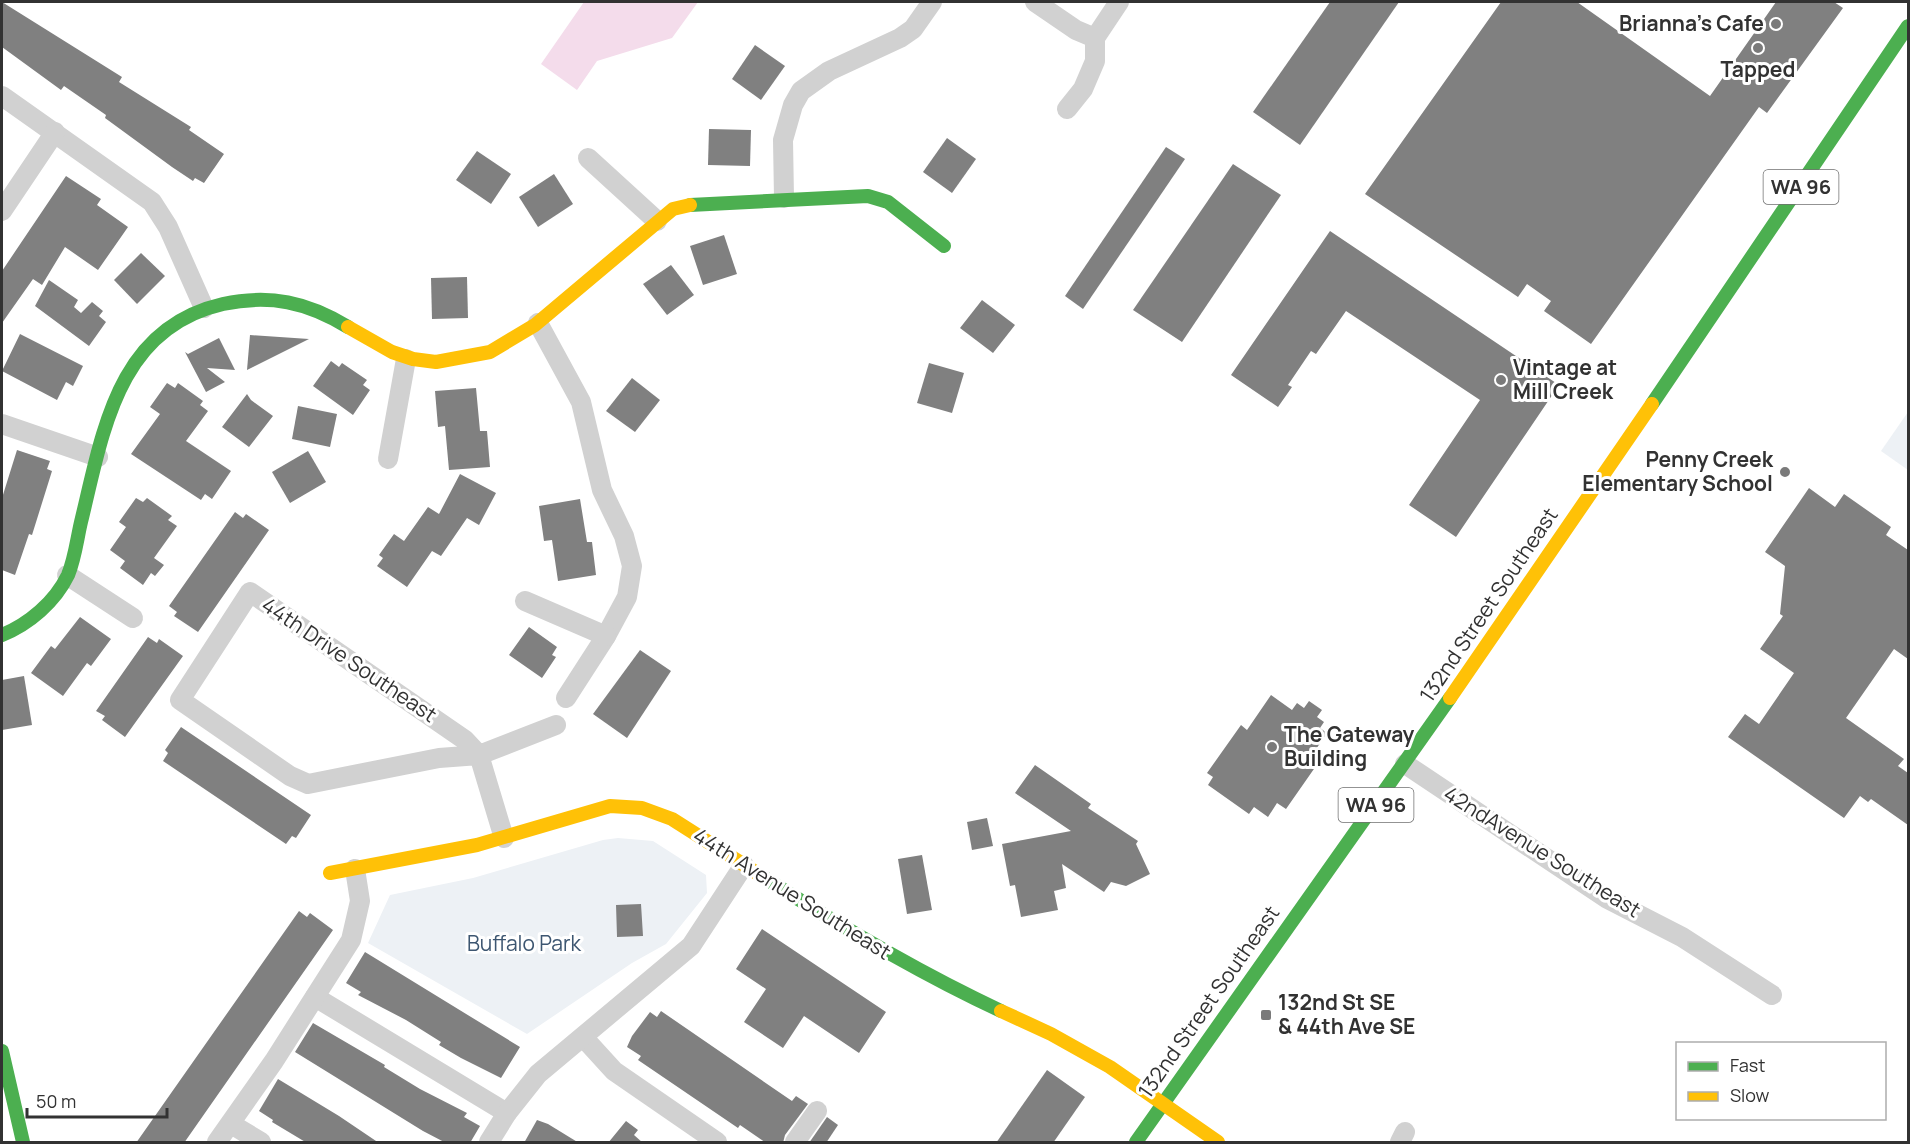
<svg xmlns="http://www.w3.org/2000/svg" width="1910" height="1144" font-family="Manrope,sans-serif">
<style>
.green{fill:#edf1f5}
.water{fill:#f4dceb}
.building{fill:#808080}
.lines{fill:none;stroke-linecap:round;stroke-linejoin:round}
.street{stroke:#d1d1d1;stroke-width:20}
.fast{stroke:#4caf50;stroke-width:14}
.slow{stroke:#ffc107;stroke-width:14}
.poi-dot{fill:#7a7a7a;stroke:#fff;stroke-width:2}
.labels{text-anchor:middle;stroke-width:6;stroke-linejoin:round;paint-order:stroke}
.shield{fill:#fff;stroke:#707070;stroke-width:1.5}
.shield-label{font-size:20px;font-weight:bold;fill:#323232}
.poi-label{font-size:21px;font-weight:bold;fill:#323232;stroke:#fff;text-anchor:start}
.street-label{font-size:21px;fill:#323232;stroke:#fff}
.park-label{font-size:21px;fill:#3d5671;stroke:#fff}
</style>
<rect width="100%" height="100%" fill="#fff"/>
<g class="green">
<polygon points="1908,412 1908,470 1881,451"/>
<polygon points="618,838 653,841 706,875 707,893 666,944 632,963 527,1034 368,943 390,895 473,878 603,840"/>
</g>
<polygon class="water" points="584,2 698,2 672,38 597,61 577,90 541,64"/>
<g class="building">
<polygon points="2,2 122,77 119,82 191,127 189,130 224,154 204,183 195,178 193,181 172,167 105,118 106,115 64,86 61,90 2,47"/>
<polygon points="1330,2 1399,2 1300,145 1253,112"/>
<polygon points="1501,2 1577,2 1710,96 1776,2 1834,2 1843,8 1767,113 1759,107 1591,344 1544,311 1551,301 1527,284 1518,297 1365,194"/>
<polygon points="755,45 785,66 761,100 732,79"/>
<polygon points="709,129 751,130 750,166 708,165"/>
<polygon points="947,138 976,159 952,193 923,172"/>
<polygon points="1166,147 1185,159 1083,309 1065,296"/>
<polygon points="477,151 511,174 491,204 456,180"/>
<polygon points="1233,164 1281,195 1182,342 1133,310"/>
<polygon points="554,174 573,204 538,227 519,197"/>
<polygon points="66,176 101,199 97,205 128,227 98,270 65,247 42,285 33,279 2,323 2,271"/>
<polygon points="1330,231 1559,385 1456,537 1409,505 1480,400 1346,311 1316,354 1311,351 1288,385 1292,387 1278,407 1231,375"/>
<polygon points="724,235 737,274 703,285 690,246"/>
<polygon points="141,253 165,276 137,304 114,280"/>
<polygon points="671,265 694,295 667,315 643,284"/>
<polygon points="467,277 468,318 432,319 431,278"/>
<polygon points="49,280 78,300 74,307 81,313 92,302 103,311 99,316 106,322 89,346 35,306"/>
<polygon points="982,300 1015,325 993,353 960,328"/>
<polygon points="20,334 83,366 73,386 66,382 57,400 2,371"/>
<polygon points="250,335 309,339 247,370"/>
<polygon points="219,338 235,370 207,368 225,382 206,392 185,352 188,354"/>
<polygon points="331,361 339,367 342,363 367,380 363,385 370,390 353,415 313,386"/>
<polygon points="929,363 964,373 952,413 917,403"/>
<polygon points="632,378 660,400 635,432 606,411"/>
<polygon points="167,383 175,388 178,383 203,401 200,405 208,411 186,441 231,471 212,499 205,494 201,500 131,454 160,414 150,407"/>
<polygon points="476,388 480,431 487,431 490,467 449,470 445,426 438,427 435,391"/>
<polygon points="247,394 251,400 273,416 249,447 222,427"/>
<polygon points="298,406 337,414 330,447 292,439"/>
<polygon points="17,450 50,461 47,469 52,471 32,535 29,534 15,575 2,570 2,498"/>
<polygon points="308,451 326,482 290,503 272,472"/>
<polygon points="460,474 496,493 479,525 467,518 441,556 432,551 407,587 377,566 383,558 379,555 394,534 404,541 428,507 439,514"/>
<polygon points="1809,488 1835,507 1844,494 1891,527 1886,535 1908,550 1908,659 1894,649 1846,718 1904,759 1898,766 1908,773 1908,825 1871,799 1868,802 1860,796 1844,818 1728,737 1745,714 1759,724 1794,673 1760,649 1783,616 1780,614 1785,566 1765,552"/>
<polygon points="136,498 143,502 147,498 172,516 168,520 177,526 154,558 164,565 155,576 151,573 143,585 120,568 125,561 110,550 126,527 119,522"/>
<polygon points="580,499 587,542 592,542 596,575 558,581 552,540 544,541 539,506"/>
<polygon points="235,512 243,518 246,514 269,530 198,632 174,616 177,612 169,606"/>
<polygon points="80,617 111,639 91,666 87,663 63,696 31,673 51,646 55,649"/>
<polygon points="529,627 557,647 552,655 556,657 542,678 509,655"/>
<polygon points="148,637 157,643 159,639 183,656 125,737 102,720 105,716 96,711"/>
<polygon points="640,650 671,671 627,738 593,714"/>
<polygon points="24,676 32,725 2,730 2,680"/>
<polygon points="1271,695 1292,710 1297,703 1304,708 1309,701 1322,710 1317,717 1324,722 1320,728 1327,733 1308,761 1316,766 1286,809 1277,803 1268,817 1254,807 1249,814 1208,785 1213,777 1207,773 1241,725 1247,730"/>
<polygon points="181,727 311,815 296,838 292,836 286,844 163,761 168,753 165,750"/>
<polygon points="1035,765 1091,804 1088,808 1138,841 1136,844 1150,874 1126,886 1111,882 1104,892 1062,864 1066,888 1054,891 1058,910 1021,917 1015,885 1010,886 1002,844 1071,831 1015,793"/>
<polygon points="987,818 993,846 972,850 967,822"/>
<polygon points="922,855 932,910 907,914 898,859"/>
<polygon points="641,904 643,936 617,937 616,905"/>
<polygon points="299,911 307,917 310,913 333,930 184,1143 136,1143"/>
<polygon points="762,929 886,1012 859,1053 804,1016 783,1048 744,1022 766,989 736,969"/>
<polygon points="365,952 520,1047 501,1078 461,1058 439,1045 441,1042 406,1020 358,995 361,992 346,983"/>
<polygon points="661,1011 792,1101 796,1096 808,1104 785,1135 783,1143 766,1143 740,1125 738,1128 638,1060 641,1056 627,1047 632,1036 650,1012 657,1017"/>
<polygon points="313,1023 385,1065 384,1067 420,1089 467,1113 464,1117 480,1126 470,1143 446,1143 423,1131 295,1052"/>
<polygon points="1047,1070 1085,1097 1053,1143 996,1143"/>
<polygon points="278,1079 339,1116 379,1143 307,1143 272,1122 273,1120 259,1111"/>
<polygon points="827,1117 838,1125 826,1143 809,1143"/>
<polygon points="537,1120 548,1124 579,1143 524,1143"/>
<polygon points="626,1121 638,1130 634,1135 643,1143 608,1143"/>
</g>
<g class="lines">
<g class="street">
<polyline points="1035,2 1076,30 1095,38"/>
<polyline points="2,96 152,202 168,227 204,308"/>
<polyline points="1067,109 1083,89 1095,61 1095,38 1119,2"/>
<polyline points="588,158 657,221"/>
<polyline points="784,198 783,140 793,105 801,91 829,71 900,38 913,29 932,2"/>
<polyline points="2,211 55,132"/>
<polyline points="538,323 581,402 602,490 624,536 632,566 627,597 606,636 566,698"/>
<polyline points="2,424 98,457"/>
<polyline points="388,459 406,359"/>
<polyline points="67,575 133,618"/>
<polyline points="525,601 606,636"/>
<polyline points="1405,764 1606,898 1682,937 1772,995"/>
<polyline points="504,838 479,755 465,740 250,592 180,700 290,776 308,784 439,758 479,755 556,725"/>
<polyline points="315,997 507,1113"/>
<polyline points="583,1037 614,1071 717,1142"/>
<polyline points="231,1124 261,1142"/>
<polyline points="217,1142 274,1061 351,940 360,901 355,869"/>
<polyline points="489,1142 507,1113 538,1074 691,946 744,865"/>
<polyline points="795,1142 817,1111"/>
<polyline points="1400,1142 1405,1132"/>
</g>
<g class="fast">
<polyline points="690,205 868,196 888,202 944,246"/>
<polyline points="1652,404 1908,26"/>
<path d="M2 635C29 624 55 602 68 575 75 558 77 539 81 522 103 432 117 328 223 304 270 294 307 302 348 327"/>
<path d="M760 875C838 925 917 972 1001 1011"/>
<polyline points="2,1051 23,1142"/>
<polyline points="1136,1142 1450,698"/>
</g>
<g class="slow">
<polyline points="348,327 392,352 413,359 436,362 490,352 535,325 673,209 690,205"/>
<polyline points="1450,698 1652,404"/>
<polyline points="330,873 477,845 610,806 642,808 672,819 760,875"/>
<polyline points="1001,1011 1051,1034 1110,1067 1218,1142"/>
</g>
</g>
<g class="poi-dot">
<circle cx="1776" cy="24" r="6"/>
<circle cx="1758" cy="48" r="6"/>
<circle cx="1501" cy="380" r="6"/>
<circle cx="1785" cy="472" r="6"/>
<circle cx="1272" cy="747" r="6"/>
<rect x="1260" y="1009" width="12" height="12" rx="3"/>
</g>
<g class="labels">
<g class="shield">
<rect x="1763.5" y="170" width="75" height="34" rx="4.5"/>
<rect x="1338.5" y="788" width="75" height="34" rx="4.5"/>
</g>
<g class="shield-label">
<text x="1801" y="194">WA 96</text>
<text x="1376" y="812">WA 96</text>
</g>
<g class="poi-label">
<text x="1764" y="31" text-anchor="end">Brianna's Cafe</text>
<text x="1758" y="77" text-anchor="middle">Tapped</text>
<text x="1513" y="375">Vintage at<tspan x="1513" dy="24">Mill Creek</tspan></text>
<text x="1773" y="467" text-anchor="end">Penny Creek<tspan x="1773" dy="24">Elementary School</tspan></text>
<text x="1284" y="742">The Gateway<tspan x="1284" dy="24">Building</tspan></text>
<text x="1278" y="1010">132nd St SE<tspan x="1278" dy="24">&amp; 44th Ave SE</tspan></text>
</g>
<g class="street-label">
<text transform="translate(1489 605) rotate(-56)" y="7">132nd Street Southeast</text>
<text transform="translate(349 660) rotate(34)" y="7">44th Drive Southeast</text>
<text transform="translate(1542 852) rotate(32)" y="7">42ndAvenue Southeast</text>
<text transform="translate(792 894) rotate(32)" y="7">44th Avenue Southeast</text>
<text transform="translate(1209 1002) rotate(-55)" y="7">132nd Street Southeast</text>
</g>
<g class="park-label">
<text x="524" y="951">Buffalo Park</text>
</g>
</g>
<rect width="1910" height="1144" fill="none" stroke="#323232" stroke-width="6"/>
<rect x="1676" y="1042" width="210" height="78" fill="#ffffff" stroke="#adadad" stroke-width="1.5"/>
<rect x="1688" y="1062" width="30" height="9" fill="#4caf50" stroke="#adadad" stroke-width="1.5"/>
<text x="1730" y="1072" font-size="18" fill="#323232">Fast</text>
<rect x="1688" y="1092" width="30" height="9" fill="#ffc107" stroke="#adadad" stroke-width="1.5"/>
<text x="1730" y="1102" font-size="18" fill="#323232">Slow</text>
<path d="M27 1108v9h140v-9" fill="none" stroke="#323232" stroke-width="3"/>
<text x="36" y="1108" font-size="18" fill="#323232" stroke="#ffffff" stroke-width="4.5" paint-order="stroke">50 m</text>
</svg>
